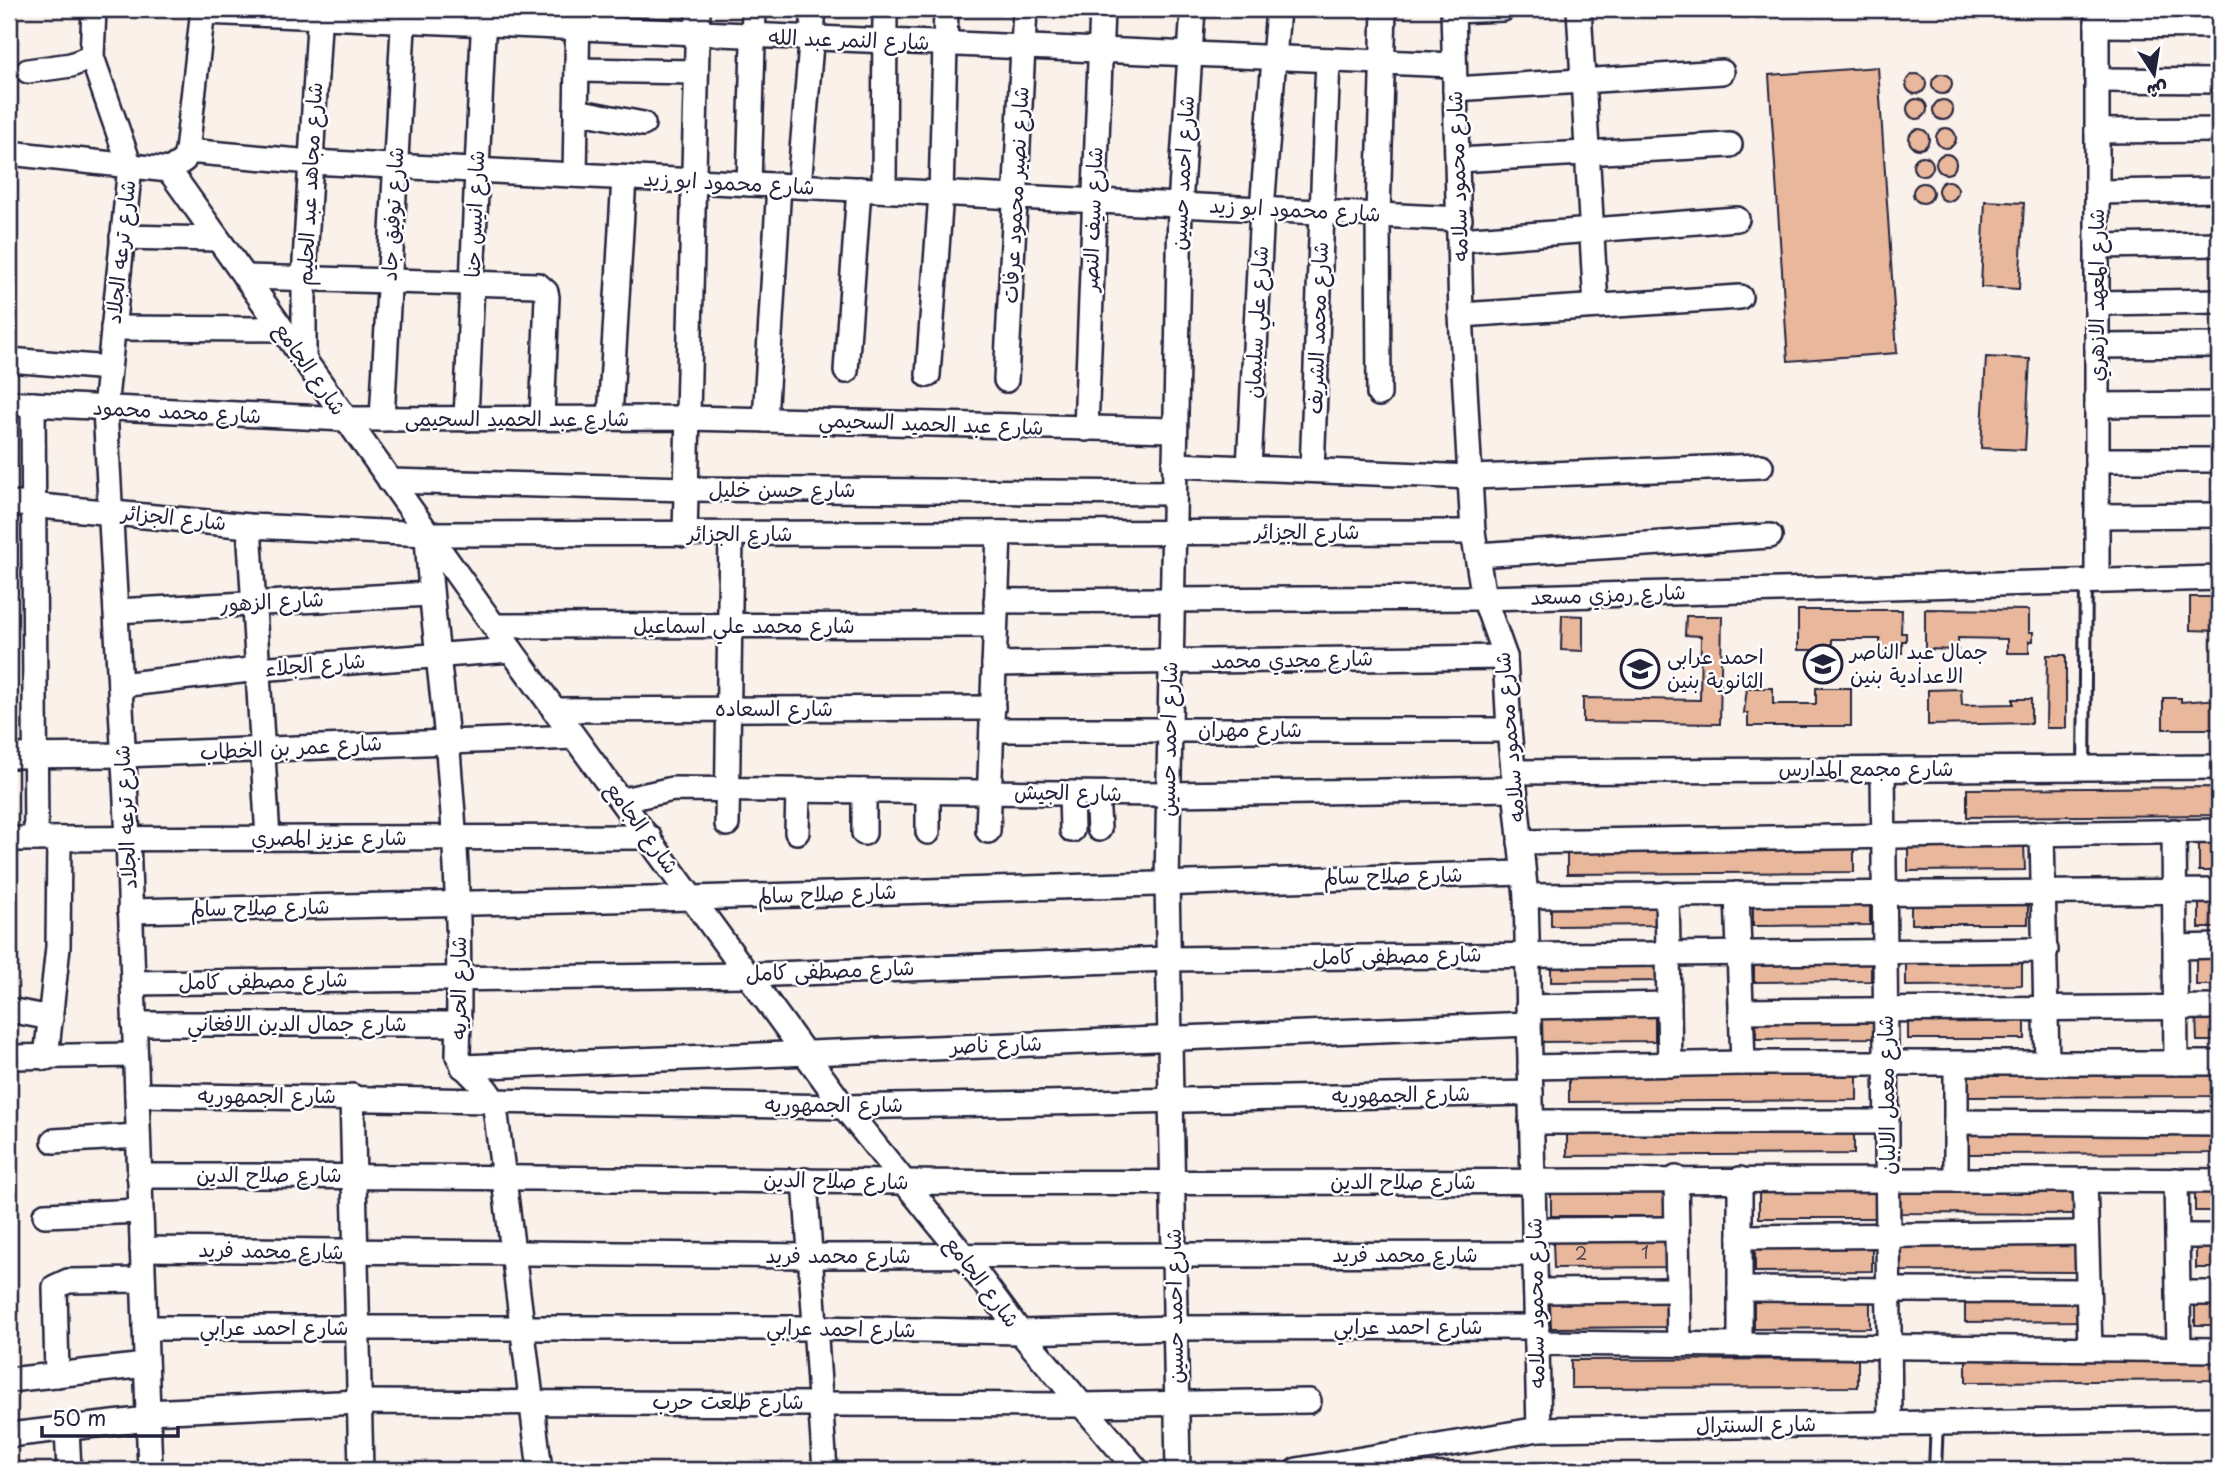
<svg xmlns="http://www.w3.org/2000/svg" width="2228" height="1479" font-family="'Playpen Sans','Playpen Sans Arabic',sans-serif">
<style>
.building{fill:#e9b79b;stroke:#22223b;stroke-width:2}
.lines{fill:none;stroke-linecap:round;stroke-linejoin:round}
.service-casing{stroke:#22223b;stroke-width:16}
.minor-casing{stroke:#22223b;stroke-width:28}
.service{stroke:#fff;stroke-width:10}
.minor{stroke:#fff;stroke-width:23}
.labels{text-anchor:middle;stroke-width:5;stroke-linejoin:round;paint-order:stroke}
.number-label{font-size:18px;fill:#544753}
.street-label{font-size:21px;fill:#22223b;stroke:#fff}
.poi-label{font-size:21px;fill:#22223b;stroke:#fff;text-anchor:start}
</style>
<rect width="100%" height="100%" fill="#fbf1eb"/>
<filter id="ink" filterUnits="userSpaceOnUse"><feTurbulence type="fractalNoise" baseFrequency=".0143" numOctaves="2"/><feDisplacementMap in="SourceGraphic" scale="14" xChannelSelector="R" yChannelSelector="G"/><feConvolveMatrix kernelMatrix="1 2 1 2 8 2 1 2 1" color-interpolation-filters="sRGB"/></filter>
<g filter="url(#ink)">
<g class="building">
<polygon points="1878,67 1897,353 1788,361 1769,75"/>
<circle cx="1916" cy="84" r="10"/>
<circle cx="1942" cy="84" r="10"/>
<circle cx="1917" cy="109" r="10"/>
<circle cx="1943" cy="110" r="10"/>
<circle cx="1946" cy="138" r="10"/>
<circle cx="1919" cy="139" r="10"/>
<circle cx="1946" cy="164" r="10"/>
<circle cx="1923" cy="166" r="10"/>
<circle cx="1948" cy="191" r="10"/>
<circle cx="1923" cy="193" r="10"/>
<polygon points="1985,201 2024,203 2019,289 1981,287"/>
<polygon points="1986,357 2030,359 2025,450 1981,448"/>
<polygon points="2190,597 2219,597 2219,631 2190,630"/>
<polygon points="1925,609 2029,610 2029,632 2033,632 2033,641 2029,641 2029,653 2007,653 2007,639 1958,638 1958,650 1925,649"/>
<polygon points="1798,610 1902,610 1901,633 1906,633 1906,641 1902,641 1902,653 1880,653 1880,639 1832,639 1832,650 1798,650"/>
<polygon points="1562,615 1583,616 1583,651 1561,650"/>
<polygon points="1686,616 1722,616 1720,724 1583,722 1583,698 1700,700 1701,636 1685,635"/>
<polygon points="2047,655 2066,655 2066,728 2046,728"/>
<polygon points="1747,688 1773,688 1773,704 1816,704 1816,688 1851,688 1851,726 1748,726 1748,713 1744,713"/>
<polygon points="1961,689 1962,705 2013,704 2013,699 2031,699 2031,723 1928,725 1928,690"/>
<polygon points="2163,698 2181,698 2181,702 2219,699 2219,729 2163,729"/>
<polygon points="2219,787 2219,815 1967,817 1967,789"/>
<polygon points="1854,844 1854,872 1567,874 1567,846"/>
<polygon points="2024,844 2025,870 1908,871 1908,845"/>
<rect x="2199" y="844" width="20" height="27"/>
<polygon points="2028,897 2028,924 1911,924 1911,898"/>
<polygon points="1667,899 1667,925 1551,926 1551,900"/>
<polygon points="1870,899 1870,925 1753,926 1753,900"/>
<rect x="2199" y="901" width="20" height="27"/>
<polygon points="1668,955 1668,981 1551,982 1551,956"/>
<polygon points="1754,955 1871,955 1871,981 1754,982"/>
<rect x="2196" y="958" width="23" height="27"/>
<polygon points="1906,959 2022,959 2022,985 1906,986"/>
<polygon points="1873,1012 1873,1038 1756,1039 1756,1013"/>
<rect x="1908" y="1012" width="117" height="27"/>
<polygon points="1655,1015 1655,1041 1539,1042 1539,1016"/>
<polygon points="2196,1015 2219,1015 2219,1041 2197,1041"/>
<polygon points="2219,1068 2219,1096 1967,1097 1966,1069"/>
<polygon points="1857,1072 1857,1100 1569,1102 1569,1074"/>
<polygon points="2219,1125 2219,1153 1966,1154 1966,1126"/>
<polygon points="1854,1126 1854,1154 1567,1156 1567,1128"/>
<rect x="2195" y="1185" width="24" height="26"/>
<polygon points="1898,1186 2077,1187 2077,1214 1898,1213"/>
<polygon points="1668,1189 1668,1216 1551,1216 1551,1190"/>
<polygon points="1876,1191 1876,1218 1759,1218 1759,1192"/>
<polygon points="1553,1241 1670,1241 1670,1267 1554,1268"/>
<rect x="2196" y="1241" width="23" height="27"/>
<polygon points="1872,1244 1872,1271 1755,1272 1755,1245"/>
<polygon points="1897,1244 2076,1245 2076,1272 1897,1271"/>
<polygon points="2082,1295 2081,1321 1965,1322 1965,1296"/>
<rect x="2195" y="1298" width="24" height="27"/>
<polygon points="1667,1301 1667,1327 1551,1328 1550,1302"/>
<polygon points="1754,1302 1870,1302 1870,1328 1754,1329"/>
<polygon points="2219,1352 2219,1380 1966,1382 1966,1354"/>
<polygon points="1858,1359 1858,1387 1571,1388 1571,1360"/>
</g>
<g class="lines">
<defs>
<g id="service">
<polyline points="2084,768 2086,581"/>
<polyline points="1935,1470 1937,1421"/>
</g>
<g id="minor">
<polyline points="94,9 92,57 130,166 105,409 128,838 150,1470"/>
<polyline points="1453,9 1461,315 1473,532 1484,598 1505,657 1509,730 1526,896 1539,1429"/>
<polyline points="1579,9 1596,306"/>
<polyline points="1453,11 1503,9"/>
<polyline points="203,12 1453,65"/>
<polyline points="2097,25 2219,26"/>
<polyline points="577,70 696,72"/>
<polyline points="28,71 71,65 92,57"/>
<polyline points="2098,80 2219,81"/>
<polyline points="1455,89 1722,72"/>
<polyline points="576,111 643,124"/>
<polyline points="2097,131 2219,130"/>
<polyline points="187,151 203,9"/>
<polyline points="9,153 169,170 184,160 187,151 311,162 1460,219"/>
<polyline points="1458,160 1730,145"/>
<polyline points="169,170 511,650 844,1107 964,1256 1020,1332 1137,1470"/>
<polyline points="575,175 578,9"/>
<polyline points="749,184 754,9"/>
<polyline points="799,186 814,9"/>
<polyline points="884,190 885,9"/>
<polyline points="2097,192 2219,190"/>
<polyline points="122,237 217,239"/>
<polyline points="1460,240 1737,219"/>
<polyline points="2097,246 2219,244"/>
<polyline points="245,277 538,285 546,292 547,297 542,418"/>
<polyline points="2097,303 2219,301"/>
<polyline points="1461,315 1740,297"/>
<polyline points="113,328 282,329"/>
<polyline points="2097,346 2219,345"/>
<polyline points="9,360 109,368"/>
<polyline points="304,360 304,278 320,9"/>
<polyline points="846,371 859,189"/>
<polyline points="928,375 941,193 946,9"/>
<polyline points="1006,380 1025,9"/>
<polyline points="1379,394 1378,215 1384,9"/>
<polyline points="9,403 345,419 688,418 1175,430"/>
<polyline points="33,404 36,839"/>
<polyline points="2097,405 2219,404"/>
<polyline points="610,418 624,178"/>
<polyline points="382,419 404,9"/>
<polyline points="466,419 484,12"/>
<polyline points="765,420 779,185"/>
<polyline points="1086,429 1102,9"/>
<polyline points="2097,460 2219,460"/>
<polyline points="1174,465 1472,477 1761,466"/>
<polyline points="1249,468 1262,209 1278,9"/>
<polyline points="1312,470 1328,60"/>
<polyline points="390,481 687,489 1174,493"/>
<polyline points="9,503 249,526 427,534 1473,532"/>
<polyline points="2097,516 2219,515"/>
<polyline points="249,526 268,838"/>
<path d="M427 534C430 603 441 671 447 741 457 846 461 951 458 1056 467 1077 489 1083 495 1107L540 1470"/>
<polyline points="685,535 698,9"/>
<polyline points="1477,555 1770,536"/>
<polyline points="2097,580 2097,9"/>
<polyline points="996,601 1484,598 2219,578"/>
<polyline points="116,611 429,594"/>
<polyline points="494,626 995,625"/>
<polyline points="994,664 1505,657"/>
<polyline points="120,685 258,669 511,650"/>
<polyline points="554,710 993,708"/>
<polyline points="992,730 1509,730"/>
<polyline points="9,756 123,755 574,737"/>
<polyline points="1883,769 1890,1422"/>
<polyline points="1513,772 2219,767"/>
<polyline points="864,791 864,833"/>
<polyline points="1071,793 1072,830"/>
<polyline points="1097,794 1099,829"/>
<polyline points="623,800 673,789 1168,794 1515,789"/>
<polyline points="727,824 731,534"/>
<polyline points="988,831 999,533"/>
<polyline points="2174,831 2176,1063"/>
<polyline points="797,832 798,790"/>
<polyline points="928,832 928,792"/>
<polyline points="2042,833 2047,1063"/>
<polyline points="9,839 649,837"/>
<polyline points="1520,842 2219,831"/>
<polyline points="1667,894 1670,1065"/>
<polyline points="1737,894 1743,1063"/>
<polyline points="1526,896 2219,891"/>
<polyline points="130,911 693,898 1523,873"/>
<polyline points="2176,947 2219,946"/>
<polyline points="133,983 748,975 1167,959 2046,950"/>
<polyline points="1528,1007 1669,1004"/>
<polyline points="9,1010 51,1018"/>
<polyline points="1741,1011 2219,1007"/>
<polyline points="134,1024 459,1024"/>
<polyline points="9,1057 135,1055"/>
<polyline points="46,1058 58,947 59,839"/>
<polyline points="463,1067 1529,1024"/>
<polyline points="1530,1067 1743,1063 2219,1063"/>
<polyline points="137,1095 844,1107 1531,1093"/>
<polyline points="352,1096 361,1470"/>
<polyline points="1531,1122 1887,1122"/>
<polyline points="1956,1122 2219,1124"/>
<polyline points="54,1141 138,1136"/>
<path d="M139 1176C394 1175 648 1180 902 1182 1341 1185 1780 1177 2219 1181"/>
<polyline points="1676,1178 1679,1344"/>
<polyline points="805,1180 825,1470"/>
<polyline points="1956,1180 1956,1064"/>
<polyline points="2085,1180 2090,1348"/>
<polyline points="2176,1180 2179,1349"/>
<polyline points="45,1215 141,1211"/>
<polyline points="1534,1230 1677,1229"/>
<polyline points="2177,1236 2219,1236"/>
<polyline points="1740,1237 2086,1233"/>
<polyline points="142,1249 812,1256 1535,1254"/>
<polyline points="1740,1289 2088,1291"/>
<polyline points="1536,1291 1678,1290"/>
<polyline points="2178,1293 2219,1293"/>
<polyline points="145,1328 816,1328 1020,1332 1175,1328 1537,1327"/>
<polyline points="1537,1343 2219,1350"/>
<polyline points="1740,1345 1740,1179"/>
<polyline points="57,1375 55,1287 68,1281 143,1280"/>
<polyline points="9,1380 146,1365"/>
<polyline points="147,1412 360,1402 1081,1405 1309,1401"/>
<polyline points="67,1429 69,1470"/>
<polyline points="9,1435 148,1419"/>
<polyline points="1178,1470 1167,882 1180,205 1193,9"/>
<polyline points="1297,1470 1539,1429 2219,1419"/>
</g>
</defs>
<use href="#service" class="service-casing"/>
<use href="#minor" class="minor-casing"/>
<use href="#service" class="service"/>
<use href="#minor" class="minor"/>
</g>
</g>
<defs>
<symbol id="school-ring" viewBox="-11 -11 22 22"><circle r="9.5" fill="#fff" stroke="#22223b" stroke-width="1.5"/><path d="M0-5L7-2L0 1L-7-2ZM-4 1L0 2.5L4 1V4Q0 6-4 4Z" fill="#22223b"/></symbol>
</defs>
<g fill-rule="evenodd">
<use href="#school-ring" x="1801" y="642" width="44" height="44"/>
<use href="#school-ring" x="1618" y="647" width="44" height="44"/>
</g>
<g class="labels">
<g class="number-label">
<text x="1645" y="1259">1</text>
<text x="1581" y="1260">2</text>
</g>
<g class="street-label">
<text transform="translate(849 40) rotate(2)" y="7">شارع النمر عبد الله</text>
<text transform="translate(1183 173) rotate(-87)" y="7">شارع احمد حسين</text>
<text transform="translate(1458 176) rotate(-92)" y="7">شارع محمود سلامه</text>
<text transform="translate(729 183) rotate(3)" y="7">شارع محمود ابو زيد</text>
<text transform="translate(310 184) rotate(-87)" y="7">شارع مجاهد عبد الحليم</text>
<text transform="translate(1016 195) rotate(-87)" y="7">شارع نصير محمود عرفات</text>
<text transform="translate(1295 210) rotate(3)" y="7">شارع محمود ابو زيد</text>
<text transform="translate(393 214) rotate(-87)" y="7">شارع توفيق جاد</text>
<text transform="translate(475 214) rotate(-88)" y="7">شارع انيس حنا</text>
<text transform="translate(1093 219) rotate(-88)" y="7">شارع سيف النصر</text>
<text transform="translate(121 252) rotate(-84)" y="7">شارع ترعه الجلاد</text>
<text transform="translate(2097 295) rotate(-90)" y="7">شارع المعهد الازهري</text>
<text transform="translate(1257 322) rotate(-87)" y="7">شارع علي سليمان</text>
<text transform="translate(1318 328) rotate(-88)" y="7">شارع محمد الشريف</text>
<text transform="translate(310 369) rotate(55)" y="7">شارع الجامع</text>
<text transform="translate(177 412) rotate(3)" y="7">شارع محمد محمود</text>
<text x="517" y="426">شارع عبد الحميد السحيمى</text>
<text transform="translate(931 424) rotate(2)" y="7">شارع عبد الحميد السحيمي</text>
<text x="782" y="497">شارع حسن خليل</text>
<text transform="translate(174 518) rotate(6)" y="7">شارع الجزائر</text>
<text x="1307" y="539">شارع الجزائر</text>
<text x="740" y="541">شارع الجزائر</text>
<text transform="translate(1608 595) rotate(-2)" y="7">شارع رمزي مسعد</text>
<text transform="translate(272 602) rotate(-3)" y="7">شارع الزهور</text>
<text x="744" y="633">شارع محمد علي اسماعيل</text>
<text transform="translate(1292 660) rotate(-1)" y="7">شارع مجدي محمد</text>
<text transform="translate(315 665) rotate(-5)" y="7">شارع الجلاء</text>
<text x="774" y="716">شارع السعاده</text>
<text x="1250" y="737">شارع مهران</text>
<text transform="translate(1510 737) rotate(-95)" y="7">شارع محمود سلامه</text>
<text transform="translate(1169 739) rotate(-89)" y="7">شارع احمد حسين</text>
<text transform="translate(291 748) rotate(-3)" y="7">شارع عمر بن الخطاب</text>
<text x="1866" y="776">شارع مجمع المدارس</text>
<text transform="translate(1068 793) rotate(1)" y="7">شارع الجيش</text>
<text transform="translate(126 817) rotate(-93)" y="7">شارع ترعه الجلاد</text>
<text transform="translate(642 828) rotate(54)" y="7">شارع الجامع</text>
<text x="329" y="845">شارع عزيز المصري</text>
<text transform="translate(1393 876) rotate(-1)" y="7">شارع صلاح سالم</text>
<text transform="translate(827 894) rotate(-2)" y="7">شارع صلاح سالم</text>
<text transform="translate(260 908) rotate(-1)" y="7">شارع صلاح سالم</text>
<text transform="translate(1397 956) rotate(-1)" y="7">شارع مصطفى كامل</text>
<text transform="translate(830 971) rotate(-2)" y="7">شارع مصطفى كامل</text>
<text transform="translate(263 981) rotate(-1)" y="7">شارع مصطفى كامل</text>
<text transform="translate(459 988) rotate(-90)" y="7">شارع الحريه</text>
<text x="297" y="1031">شارع جمال الدين الافغاني</text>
<text transform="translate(996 1045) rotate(-2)" y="7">شارع ناصر</text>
<text transform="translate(1401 1095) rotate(-1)" y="7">شارع الجمهوريه</text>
<text transform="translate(1887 1095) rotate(-91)" y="7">شارع معمل الالبان</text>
<text x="267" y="1103">شارع الجمهوريه</text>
<text x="834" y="1112">شارع الجمهوريه</text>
<text x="269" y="1182">شارع صلاح الدين</text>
<text transform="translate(836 1181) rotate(1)" y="7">شارع صلاح الدين</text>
<text x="1403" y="1189">شارع صلاح الدين</text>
<text transform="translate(271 1251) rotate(1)" y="7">شارع محمد فريد</text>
<text x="1405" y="1262">شارع محمد فريد</text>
<text x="838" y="1263">شارع محمد فريد</text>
<text transform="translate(982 1282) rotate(53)" y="7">شارع الجامع</text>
<text transform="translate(1536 1303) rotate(-91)" y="7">شارع محمود سلامه</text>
<text transform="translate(1175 1306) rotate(-91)" y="7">شارع احمد حسين</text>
<text x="1408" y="1334">شارع احمد عرابي</text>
<text x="274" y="1335">شارع احمد عرابي</text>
<text transform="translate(841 1329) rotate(1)" y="7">شارع احمد عرابي</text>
<text x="728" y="1409">شارع طلعت حرب</text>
<text transform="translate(1756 1425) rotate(-1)" y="7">شارع السنترال</text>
</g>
<g class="poi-label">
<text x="1850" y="659">جمال عبد الناصر<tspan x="1850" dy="24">الاعدادية بنين</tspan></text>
<text x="1667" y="664">احمد عرابى<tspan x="1667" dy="24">الثانوية بنين</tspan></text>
</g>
</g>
<rect width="2228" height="1479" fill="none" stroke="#fff" stroke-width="35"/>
<rect x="18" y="18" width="2193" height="1444" fill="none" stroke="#22223b" stroke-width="2.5" filter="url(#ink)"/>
<g transform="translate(2154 74) rotate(168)" stroke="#ffffff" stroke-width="5" paint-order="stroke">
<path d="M0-5L12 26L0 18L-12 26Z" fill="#22223b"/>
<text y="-10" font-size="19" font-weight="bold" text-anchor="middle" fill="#22223b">ش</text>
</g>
<path d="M42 1426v10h136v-10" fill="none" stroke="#22223b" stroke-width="3.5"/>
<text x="52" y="1426" font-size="21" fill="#22223b" stroke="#ffffff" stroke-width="5" paint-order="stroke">50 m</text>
</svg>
